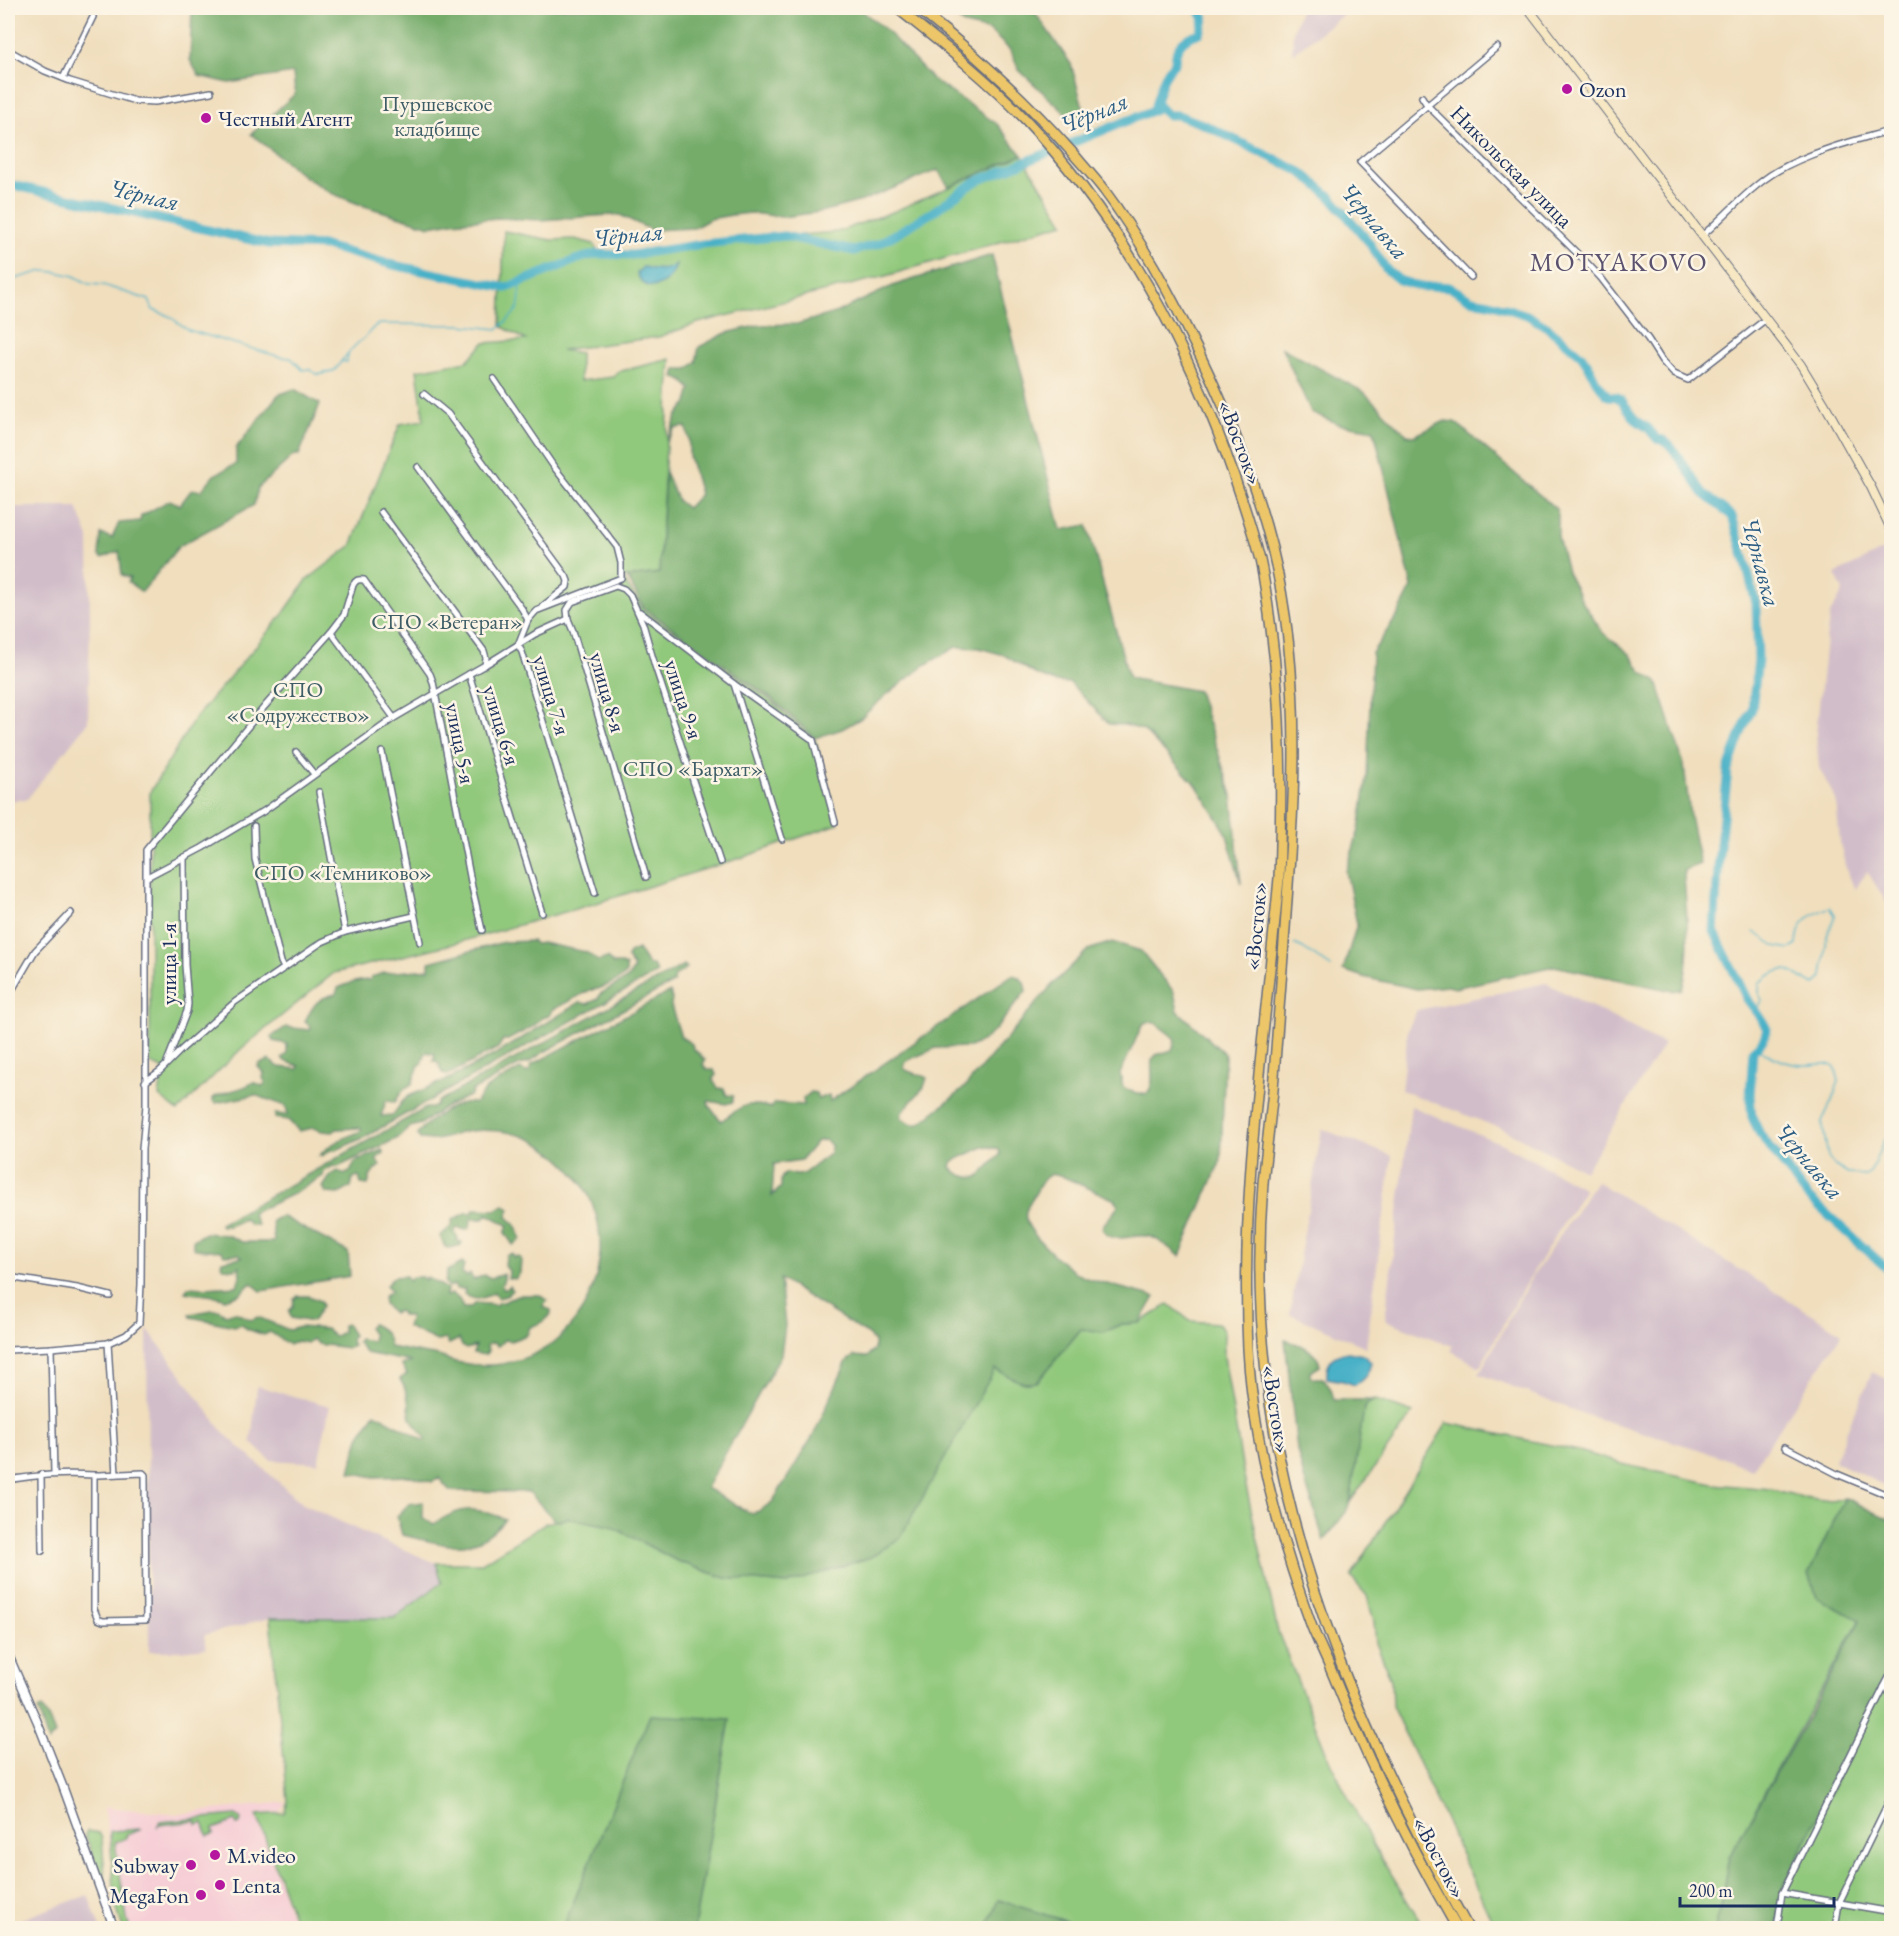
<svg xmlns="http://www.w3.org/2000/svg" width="1899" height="1936" font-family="'EB Garamond',serif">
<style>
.built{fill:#f6cfd6}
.industrial{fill:#d1bdc9}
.green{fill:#90c87b;stroke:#567c6c;stroke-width:1.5}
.forest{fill:#74ac6b;stroke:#486e64;stroke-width:1.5;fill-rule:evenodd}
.water{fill:#49b1c7;stroke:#327092;stroke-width:1.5}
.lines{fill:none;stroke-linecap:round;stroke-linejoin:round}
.stream{stroke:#49b1c7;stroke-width:1.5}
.river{stroke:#49b1c7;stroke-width:9}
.minor-casing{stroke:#666c7f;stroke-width:8}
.tertiary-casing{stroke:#666c7f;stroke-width:10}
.secondary-casing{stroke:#666c7f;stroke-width:10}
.trunk-casing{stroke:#666c7f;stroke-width:12}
.minor{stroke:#fff;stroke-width:5}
.tertiary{stroke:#fff;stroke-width:7}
.secondary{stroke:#f7e8c3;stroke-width:8}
.trunk{stroke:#ecc669;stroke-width:9}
.poi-dot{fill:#b5179e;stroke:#fcf5e5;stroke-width:2}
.labels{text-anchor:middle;stroke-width:5;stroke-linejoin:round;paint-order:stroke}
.poi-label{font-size:22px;fill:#1b2f5e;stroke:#fcf5e5;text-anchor:start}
.park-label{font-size:22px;fill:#3e5d67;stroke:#fcf5e5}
.street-label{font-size:22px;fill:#1b2f5e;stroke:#fcf5e5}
.water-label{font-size:24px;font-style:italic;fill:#2b5c83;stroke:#fcf5e5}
.quarter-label{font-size:26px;letter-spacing:1.5px;fill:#5a526f;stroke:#fcf5e5}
</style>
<rect width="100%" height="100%" fill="#fcf5e5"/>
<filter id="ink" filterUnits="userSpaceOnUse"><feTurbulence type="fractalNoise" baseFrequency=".0167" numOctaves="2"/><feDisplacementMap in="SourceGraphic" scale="12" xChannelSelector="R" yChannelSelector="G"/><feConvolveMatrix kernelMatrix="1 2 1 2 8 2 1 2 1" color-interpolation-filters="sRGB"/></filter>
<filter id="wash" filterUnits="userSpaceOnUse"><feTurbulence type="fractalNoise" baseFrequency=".008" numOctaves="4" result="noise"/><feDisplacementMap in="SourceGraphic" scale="24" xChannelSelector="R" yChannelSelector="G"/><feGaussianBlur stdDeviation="1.35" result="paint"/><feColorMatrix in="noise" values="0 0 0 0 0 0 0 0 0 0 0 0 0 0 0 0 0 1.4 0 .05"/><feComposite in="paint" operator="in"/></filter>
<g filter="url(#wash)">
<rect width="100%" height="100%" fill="#f0debd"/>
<polygon class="built" points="286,1802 279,1812 256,1814 295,1928 127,1928 118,1906 104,1807 178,1814"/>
<g class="industrial">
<polygon points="1301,8 1352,8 1292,54 1293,31"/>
<polygon points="8,507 77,507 89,538 90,616 88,722 27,799 8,801"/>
<polygon points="1888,548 1892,557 1891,910 1867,871 1855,890 1845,865 1840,842 1836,800 1819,768 1816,734 1826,640 1830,614 1843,591 1835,574"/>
<polygon points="1546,983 1664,1044 1585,1171 1505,1130 1401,1090 1408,1029 1417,1010"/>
<polygon points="1411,1106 1507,1146 1585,1189 1522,1290 1480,1367 1451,1351 1452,1346 1385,1320"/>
<polygon points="1322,1129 1392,1156 1366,1347 1290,1314"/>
<polygon points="1596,1181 1842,1333 1752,1470 1717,1455 1589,1416 1479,1374 1529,1282"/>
<polygon points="147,1328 225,1434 303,1504 369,1535 436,1563 442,1582 394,1618 270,1618 204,1635 206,1648 181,1651 149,1651"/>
<polygon points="1872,1372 1891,1381 1892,1482 1889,1488 1834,1461"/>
<polygon points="257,1386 330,1406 318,1463 270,1460 251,1442"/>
<polygon points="88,1895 100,1928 16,1928 13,1922"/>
</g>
<g class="green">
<polygon points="1022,155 1064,223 886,276 698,323 659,337 561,350 580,353 580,381 613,377 617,372 671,359 659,573 621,578 620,581 624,580 643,610 770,700 816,742 838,824 744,857 593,904 456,943 334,973 241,1049 178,1111 159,1096 163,1069 150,1064 150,792 195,718 283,614 307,580 351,546 400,424 424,420 417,370 467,361 484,343 526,340 501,326 504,231 551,240 575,239 594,244 599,255 664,252 710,242 751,241 788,236 837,232 895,211"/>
<polygon points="1169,1304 1190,1321 1218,1323 1224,1332 1224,1356 1244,1477 1278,1632 1331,1764 1374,1847 1424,1928 1080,1928 1081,1926 999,1900 988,1925 993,1928 694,1928 730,1720 650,1715 563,1928 297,1928 257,1815 284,1813 288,1801 270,1618 394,1618 442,1582 436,1563 482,1563 545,1523 568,1518 611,1526 677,1561 726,1578 787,1584 953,1443 995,1368 1025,1383 1038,1381 1081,1329 1103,1332 1122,1324 1140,1323"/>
<polygon points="1376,1400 1413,1413 1350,1502 1364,1408 1369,1403"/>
<polygon points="1447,1423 1579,1451 1626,1465 1713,1484 1771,1489 1802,1497 1831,1501 1845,1498 1809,1573 1817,1598 1860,1619 1729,1857 1716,1928 1518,1928 1491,1919 1392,1706 1391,1680 1376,1643 1374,1622 1367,1596 1351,1577"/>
<polygon points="1891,1669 1891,1928 1776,1928 1783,1888"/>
<polygon points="236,1815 241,1819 240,1824 237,1825 235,1821 213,1829 214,1834 208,1836 203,1823 197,1825 196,1821 159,1825 157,1827 160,1822"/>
<polygon points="142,1829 126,1835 126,1838 115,1843 127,1919 130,1928 123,1928 115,1904 110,1833 111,1831"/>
<polygon points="87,1831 99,1833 102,1838 106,1888 104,1888 85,1834"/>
</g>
<g class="forest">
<polygon points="192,8 858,8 885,29 932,79 997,124 1022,155 949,187 938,170 862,201 820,212 782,217 751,213 732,215 710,219 694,228 651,230 620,215 609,215 541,220 499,218 452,222 430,226 361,205 331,193 305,177 251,134 295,94 293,73 229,83 199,76 190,60"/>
<polygon points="944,8 1032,8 1071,64 1088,125 1080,127 1019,70 1010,50 990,31 965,25"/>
<polygon points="992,255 1061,530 1087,525 1129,678 1198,691 1232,795 1241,884 1226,832 1197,786 1143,730 1125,725 1109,724 1070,683 1055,682 1035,674 1004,655 979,648 956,647 925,665 885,696 860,719 842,729 815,738 772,699 644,608 627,577 659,573 665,472 678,501 687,508 700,494 689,456 689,440 686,427 675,428 667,441 677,416 687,403 691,389 683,381 674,377 676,369 688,369 696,362 699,347 726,333 760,325 797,324 835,313 895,285"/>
<path d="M1282 348 1364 392 1407 435 1414 436 1445 421 1455 422 1556 509 1558 515V537L1567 572 1583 603 1603 633 1630 654 1642 672 1657 682 1684 765 1690 816 1700 864 1684 870C1685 907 1693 953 1682 989L1673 991 1554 966 1455 988 1448 986 1417 989 1363 977 1343 970 1357 924 1346 871 1359 830 1367 777 1372 653 1397 616 1412 587 1374 430 1338 424 1311 412Z"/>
<polygon points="294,389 320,404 299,455 294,455 258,488 254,505 179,546 142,592 128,582 130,578 122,575 119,551 102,558 99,555 101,534 112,538 119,523 140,521 141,516 170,500 180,505 192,489 201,491 214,475 236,464 236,448 278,395"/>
<path d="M532 941 536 944 542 943 586 952 598 961 607 958 613 964H621L626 966C626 971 628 972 624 976 617 981 598 991 590 990L552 1010 549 1016 542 1018 534 1026 508 1040H503L498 1048 448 1075 442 1073 438 1062 433 1061 435 1054 426 1052 422 1064 419 1065 412 1084C404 1088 400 1094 395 1102L386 1101 381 1116 393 1115 402 1102 409 1096 453 1077 503 1050 580 1002 587 1004 598 999 600 994 628 978 634 968 627 958 629 953 638 949 648 965H653L657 973 363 1138 336 1150H331L322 1156H319L328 1147 338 1141 361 1131V1128L337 1129 333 1132 322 1131 313 1128 299 1131 288 1120 275 1118V1114L288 1115 286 1106 255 1095 216 1103 213 1101V1098C225 1090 242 1091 253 1082L262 1086 266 1084 263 1078 264 1073 258 1067 259 1064 270 1060 279 1067 298 1069 299 1066 285 1061 282 1058 287 1054V1044L273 1041 271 1037 286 1027 310 1030 311 1027 305 1021C314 1004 317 998 336 994L338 988C349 983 358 980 370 980L371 977 384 973 429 969V962L504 942Z"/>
<path d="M1112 942 1141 951 1174 992 1178 1011 1225 1054 1221 1160 1180 1256C1171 1250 1161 1240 1151 1237 1134 1231 1112 1248 1102 1228 1106 1218 1116 1214 1118 1204L1113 1199 1057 1174C1044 1173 1041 1184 1035 1194 1030 1202 1024 1209 1026 1219 1029 1235 1069 1271 1084 1277 1107 1285 1132 1290 1155 1297L1140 1323 1122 1324 1103 1332 1081 1329 1038 1381C1023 1388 1008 1375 995 1369L900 1538 871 1557 787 1584 726 1578 677 1561 611 1526 568 1518 555 1521 529 1492 450 1491 439 1478 432 1482 411 1476 374 1477 350 1472 359 1437 375 1413 423 1440 426 1439C422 1432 414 1425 411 1418 407 1402 410 1395 400 1379L407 1374 401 1365 411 1362 366 1353 357 1342 359 1339 372 1341 373 1335 368 1328 372 1324C384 1330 388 1334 390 1347 405 1350 419 1353 434 1355 442 1356 449 1361 456 1362 470 1365 488 1366 502 1364 522 1360 544 1352 559 1338 608 1293 616 1215 568 1167 557 1156 543 1144 528 1138 510 1131 483 1128 464 1132 455 1134 442 1140 434 1140 430 1140 424 1139 420 1139L417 1134C429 1120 456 1099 475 1103L487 1088 520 1069 526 1072 530 1071 531 1065 670 992 672 999 671 1006 681 1037 692 1044 693 1048 705 1060 703 1065 708 1070H714L716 1075 713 1080 718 1088 724 1089 727 1095 733 1096V1102L726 1104 708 1101 709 1106 721 1121C744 1105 743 1101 772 1108L774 1103 804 1105 803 1099 811 1092 816 1093 818 1099 829 1095 830 1101 1012 975C1021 977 1025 981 1026 991L996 1029 982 1041 970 1047 936 1048 906 1061 904 1068C910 1075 920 1072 927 1078L924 1087 902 1112 901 1117C907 1122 911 1125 919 1124L963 1089 1052 985 1088 950ZM1149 1022 1155 1023 1172 1036 1175 1041 1172 1050 1156 1055 1152 1060C1150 1071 1156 1085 1146 1094H1136L1123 1087 1120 1074 1141 1028 1144 1023ZM825 1140 831 1145 830 1153 828 1155 803 1174 797 1175 787 1173C780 1176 781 1180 781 1187L772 1196 774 1164 801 1160 817 1141ZM985 1146 998 1149 1000 1152V1155L978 1177C969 1179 957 1175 951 1167L953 1161ZM780 1279 867 1334 874 1341V1350L867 1357 854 1356 847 1361 813 1436 776 1496 772 1502 759 1511 753 1513 746 1511 706 1488 781 1355 785 1325Z"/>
<polygon points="684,965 687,968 675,976 673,983 544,1052 529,1062 519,1065 472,1091 471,1095 442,1109 421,1124 410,1127 398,1138 338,1167 333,1166 324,1171 323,1176 295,1193 252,1213 258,1225 250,1225 245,1219 229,1226 221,1226 220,1224 426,1108 432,1108 437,1105 437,1102"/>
<polygon points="382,1150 384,1153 376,1159 380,1166 371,1175 368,1185 361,1184 359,1177 353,1178 351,1187 339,1194 326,1193 323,1187 331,1175 338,1171 345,1174 350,1172 355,1162"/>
<polygon points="504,1205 510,1209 507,1217 515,1224 521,1239 513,1245 505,1233 508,1225 487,1214 484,1219 471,1219 470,1227 466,1230 458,1228 454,1231 458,1238 457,1241 462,1242 461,1245 449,1248 445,1247 440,1236 452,1226 452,1220 468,1212 472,1214 474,1209 496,1210"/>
<path d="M281 1216 348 1252 350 1276 261 1291 251 1283 240 1294 225 1299C213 1294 198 1295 185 1292L188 1287 205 1288 237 1286 240 1276 239 1266 235 1269 223 1268 221 1264 222 1261 242 1257 239 1254 224 1255 222 1251 195 1249 193 1247V1240L205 1233 227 1235 242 1242H274L272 1221Z"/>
<polygon points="512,1253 514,1258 517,1256 521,1259 520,1273 515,1279 508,1278 509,1271 505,1266 506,1256"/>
<path d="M462 1263 464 1264 462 1273 467 1276 470 1273 473 1280 484 1275 491 1278 504 1274V1279L501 1286 505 1290 510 1286 512 1290 506 1296 498 1298 494 1293C481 1299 476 1302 464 1294L465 1289H456L454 1285 449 1287 445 1283 447 1271Z"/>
<polygon points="406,1276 409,1281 412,1277 422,1277 425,1280 427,1277 447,1289 446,1296 452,1294 459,1299 463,1308 470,1308 475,1303 496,1305 498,1302 504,1302 517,1295 540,1295 547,1301 543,1307 551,1310 551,1314 541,1323 530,1327 527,1335 511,1341 504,1340 498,1346 493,1343 487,1345 488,1351 485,1355 473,1353 476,1346 466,1349 462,1346 459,1339 449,1344 446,1339 437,1341 407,1327 410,1316 402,1316 399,1311 393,1313 384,1305 383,1297 391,1292 386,1285 394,1277"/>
<polygon points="298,1296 309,1296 320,1301 322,1306 312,1322 291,1318 289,1311 293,1307 294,1299"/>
<polygon points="212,1310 219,1310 226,1315 235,1312 251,1320 258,1317 289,1330 300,1327 326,1329 334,1337 342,1332 342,1325 346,1324 353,1335 351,1340 353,1346 348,1348 318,1344 312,1339 307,1343 297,1341 289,1345 270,1332 264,1335 247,1329 242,1324 234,1326 191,1317 190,1314"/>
<path d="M1285 1340C1299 1344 1318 1350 1320 1366L1309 1373 1312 1378H1323L1331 1389 1334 1400H1376L1369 1403 1364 1408 1350 1502 1346 1512 1324 1541 1304 1478 1297 1450Z"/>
<polygon points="1845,1498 1891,1520 1891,1669 1783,1888 1776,1928 1716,1928 1729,1857 1813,1709 1860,1620 1817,1598 1809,1573"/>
<path d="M423 1502V1518L434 1524C462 1505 474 1507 505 1519 470 1559 447 1544 402 1535L397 1516 409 1504Z"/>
<polygon points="42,1708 49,1719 55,1734 48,1742 38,1710"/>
<polygon points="650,1715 730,1719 694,1928 563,1928"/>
<polygon points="998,1900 1081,1926 1080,1928 993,1928 988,1925"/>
</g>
<g class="water">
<path d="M676 264C671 286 645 297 637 273L643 267C656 269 664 273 676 264Z"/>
<path d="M1348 1352 1363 1355 1371 1362C1369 1374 1364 1379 1355 1385L1343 1381 1327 1378C1326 1361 1332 1355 1348 1352Z"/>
</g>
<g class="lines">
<g class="stream">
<path d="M8 281 43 271 57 272 74 276 89 284 103 285 149 300 153 310 169 316 188 330 281 357 291 358 303 370 309 369C315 373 316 375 324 374V372L328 373 335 370C344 357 352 347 365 337 370 332 372 327 379 324L461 325 498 329C517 311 522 311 519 283"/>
<polyline points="341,361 347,362 348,354"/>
<path d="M1754 932 1775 946 1790 949 1797 945C1798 920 1808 916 1830 907L1835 915 1827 936 1822 977 1815 985C1787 972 1790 960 1759 983V994L1762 1000 1757 1012"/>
<polyline points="1255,942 1260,942"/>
<polyline points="1294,944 1303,948 1331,967"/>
<path d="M1755 1048C1771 1056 1789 1066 1807 1065 1820 1065 1822 1061 1835 1067L1839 1081 1831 1103 1822 1121 1828 1157 1835 1166 1848 1174 1866 1175 1871 1171 1884 1140 1892 1137"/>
</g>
<g class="river">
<path d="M1156 103 1167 115H1178L1205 125 1301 172 1331 197 1368 241 1386 269 1399 280 1421 287 1439 286 1449 287 1472 300 1490 303 1527 315 1547 327 1581 355 1588 365 1596 381 1608 396 1617 397 1622 401 1636 420 1648 428 1657 439 1663 440 1673 449 1703 493 1732 516 1745 560 1756 604 1758 660 1752 709 1741 733 1728 770 1719 855 1714 931 1747 999 1759 1015 1767 1029C1765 1039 1761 1044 1753 1050L1750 1096 1752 1117 1760 1134 1807 1196 1892 1273"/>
<path d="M8 184 269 244 325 246 393 265 506 288 578 259 597 254 632 255 703 244 784 236 854 251 880 243 931 213 975 182 1154 110C1158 95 1163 73 1175 63 1175 46 1183 38 1200 33L1204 19 1198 8"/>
</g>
</g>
</g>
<g filter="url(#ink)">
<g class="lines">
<defs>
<g id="minor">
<polyline points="8,50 45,71 70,81 135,101 155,102 211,92"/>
<polyline points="63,78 93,17"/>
<polyline points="1422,97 1427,105 1587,263 1601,278 1648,339 1662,361 1674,374 1688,380 1766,319"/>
<path d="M1703 235C1727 214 1750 187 1777 171 1812 151 1854 141 1892 130"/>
<polyline points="1471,277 1360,162 1497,47"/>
<polyline points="494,379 554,467 617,547 621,563 621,578 536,611 528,620"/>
<polyline points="424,394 448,414 566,576 568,581 567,587 543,606"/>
<polyline points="418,467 522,609 528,620 518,645 522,652 595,893"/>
<polyline points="381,512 484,651 486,658 485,665 469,674 542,913"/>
<polyline points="640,612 734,684 813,740 835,822"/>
<polyline points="568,619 573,631 646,877"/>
<polyline points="331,632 394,718"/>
<polyline points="485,665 535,634 568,619 567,610 572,602 616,586 624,589 630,595 643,624 655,666 720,862"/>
<polyline points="734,684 782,839"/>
<polyline points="296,752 314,774"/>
<polyline points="382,752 420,942"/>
<polyline points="319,792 345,932"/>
<polyline points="254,826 255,859 281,962 284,968"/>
<polyline points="147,877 202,848 264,811 394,718 469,674"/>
<polyline points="8,997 35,951 71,913"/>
<polyline points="167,1062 187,1011 188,1004 185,965 184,857"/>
<polyline points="145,1082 160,1071 182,1049 235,1002 322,942 345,932 414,916"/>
<polyline points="8,1277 77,1288 110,1296"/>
<polyline points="108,1343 116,1474"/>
<polyline points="51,1348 54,1473"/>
<path d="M8 1350 51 1348 108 1343 126 1335 139 1323 141 1284 142 1149 146 1105V850L265 706 331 632 344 615 353 585C356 580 358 579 364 580L430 674 433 682 472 887 482 930"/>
<polyline points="1785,1447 1837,1474 1892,1497"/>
<polyline points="41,1474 42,1551"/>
<path d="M8 1480C39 1475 62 1473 94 1475H99L143 1473 145 1475 146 1620 103 1621 98 1619 94 1609V1475"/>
<polyline points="1892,1672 1884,1687 1892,1691"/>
<polyline points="1782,1893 1892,1912"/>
<polyline points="1777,1928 1782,1893 1884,1687"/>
<polyline points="1835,1928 1839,1903 1892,1795"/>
<polyline points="1890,1928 1892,1922"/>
</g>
<polyline id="tertiary" points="8,1654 37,1721 63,1787 114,1928"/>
<polyline id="secondary" points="1528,8 1801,365 1824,403 1871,487 1892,531"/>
<g id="trunk">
<path d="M897 8C941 43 986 78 1025 119 1121 220 1190 348 1235 479 1244 505 1253 533 1260 560 1265 582 1268 606 1271 629 1282 712 1282 795 1279 878 1265 1034 1240 1192 1248 1349 1253 1442 1280 1540 1312 1627 1319 1644 1327 1660 1334 1677 1369 1764 1410 1847 1457 1928"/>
<path d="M917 8C972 51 1023 97 1070 150 1081 163 1093 176 1104 190 1137 234 1165 284 1189 333 1224 402 1253 473 1272 548 1295 640 1297 745 1291 839 1286 923 1279 1006 1273 1090 1270 1121 1266 1152 1263 1183 1258 1245 1259 1310 1266 1372 1288 1570 1372 1756 1468 1928"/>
</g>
</defs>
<use href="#minor" class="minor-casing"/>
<use href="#tertiary" class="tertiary-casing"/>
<use href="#secondary" class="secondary-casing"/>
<use href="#trunk" class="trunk-casing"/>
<use href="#minor" class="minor"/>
<use href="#tertiary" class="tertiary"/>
<use href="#secondary" class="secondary"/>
<use href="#trunk" class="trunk"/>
</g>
</g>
<g class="poi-dot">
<circle cx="1567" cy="89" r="6"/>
<circle cx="206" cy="118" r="6"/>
<circle cx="215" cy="1855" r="6"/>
<circle cx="191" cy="1865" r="6"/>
<circle cx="220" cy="1885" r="6"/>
<circle cx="201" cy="1895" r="6"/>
</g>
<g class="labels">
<g class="poi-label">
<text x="1579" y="97">Ozon</text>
<text x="218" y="126">Честный Агент</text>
<text x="227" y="1863">M.video</text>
<text x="179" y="1873" text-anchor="end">Subway</text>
<text x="232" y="1893">Lenta</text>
<text x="189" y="1903" text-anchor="end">MegaFon</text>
</g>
<g class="park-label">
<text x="437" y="111">Пуршевское<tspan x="437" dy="25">кладбище</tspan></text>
<text x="447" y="629">СПО «Ветеран»</text>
<text x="298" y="697">СПО<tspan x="298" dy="25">«Содружество»</tspan></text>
<text x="693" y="776">СПО «Бархат»</text>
<text x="343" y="880">СПО «Темниково»</text>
</g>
<g class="street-label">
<text transform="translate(1512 166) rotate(45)" y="8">Никольская улица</text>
<text transform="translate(1241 442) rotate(69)" y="8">«Восток»</text>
<text transform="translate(608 692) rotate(74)" y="8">улица 8-я</text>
<text transform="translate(552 695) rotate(73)" y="8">улица 7-я</text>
<text transform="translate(684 699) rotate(72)" y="8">улица 9-я</text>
<text transform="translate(502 725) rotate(73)" y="8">улица 6-я</text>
<text transform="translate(461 743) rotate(79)" y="8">улица 5-я</text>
<text transform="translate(1255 926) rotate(-85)" y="8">«Восток»</text>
<text transform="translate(168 964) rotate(-90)" y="8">улица 1-я</text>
<text transform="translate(1277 1409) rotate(81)" y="8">«Восток»</text>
<text transform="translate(1440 1857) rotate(62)" y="8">«Восток»</text>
</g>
<g class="water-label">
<text transform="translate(1094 113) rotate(-22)" y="8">Чёрная</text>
<text transform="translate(144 195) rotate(13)" y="8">Чёрная</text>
<text transform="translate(1374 221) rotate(50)" y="8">Чернавка</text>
<text transform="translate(628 235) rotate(-6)" y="8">Чёрная</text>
<text transform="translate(1761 562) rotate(75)" y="8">Чернавка</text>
<text transform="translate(1809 1161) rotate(50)" y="8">Чернавка</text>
</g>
<g class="quarter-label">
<text x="1619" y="271">MOTYAKOVO</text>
</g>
</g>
<rect width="1899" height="1936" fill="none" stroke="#fcf5e5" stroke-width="30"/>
<path d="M1680 1897v9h154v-9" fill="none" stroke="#1b2f5e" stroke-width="3"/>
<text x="1689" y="1897" font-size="18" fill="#1b2f5e" stroke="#fcf5e5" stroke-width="4.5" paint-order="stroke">200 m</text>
</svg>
